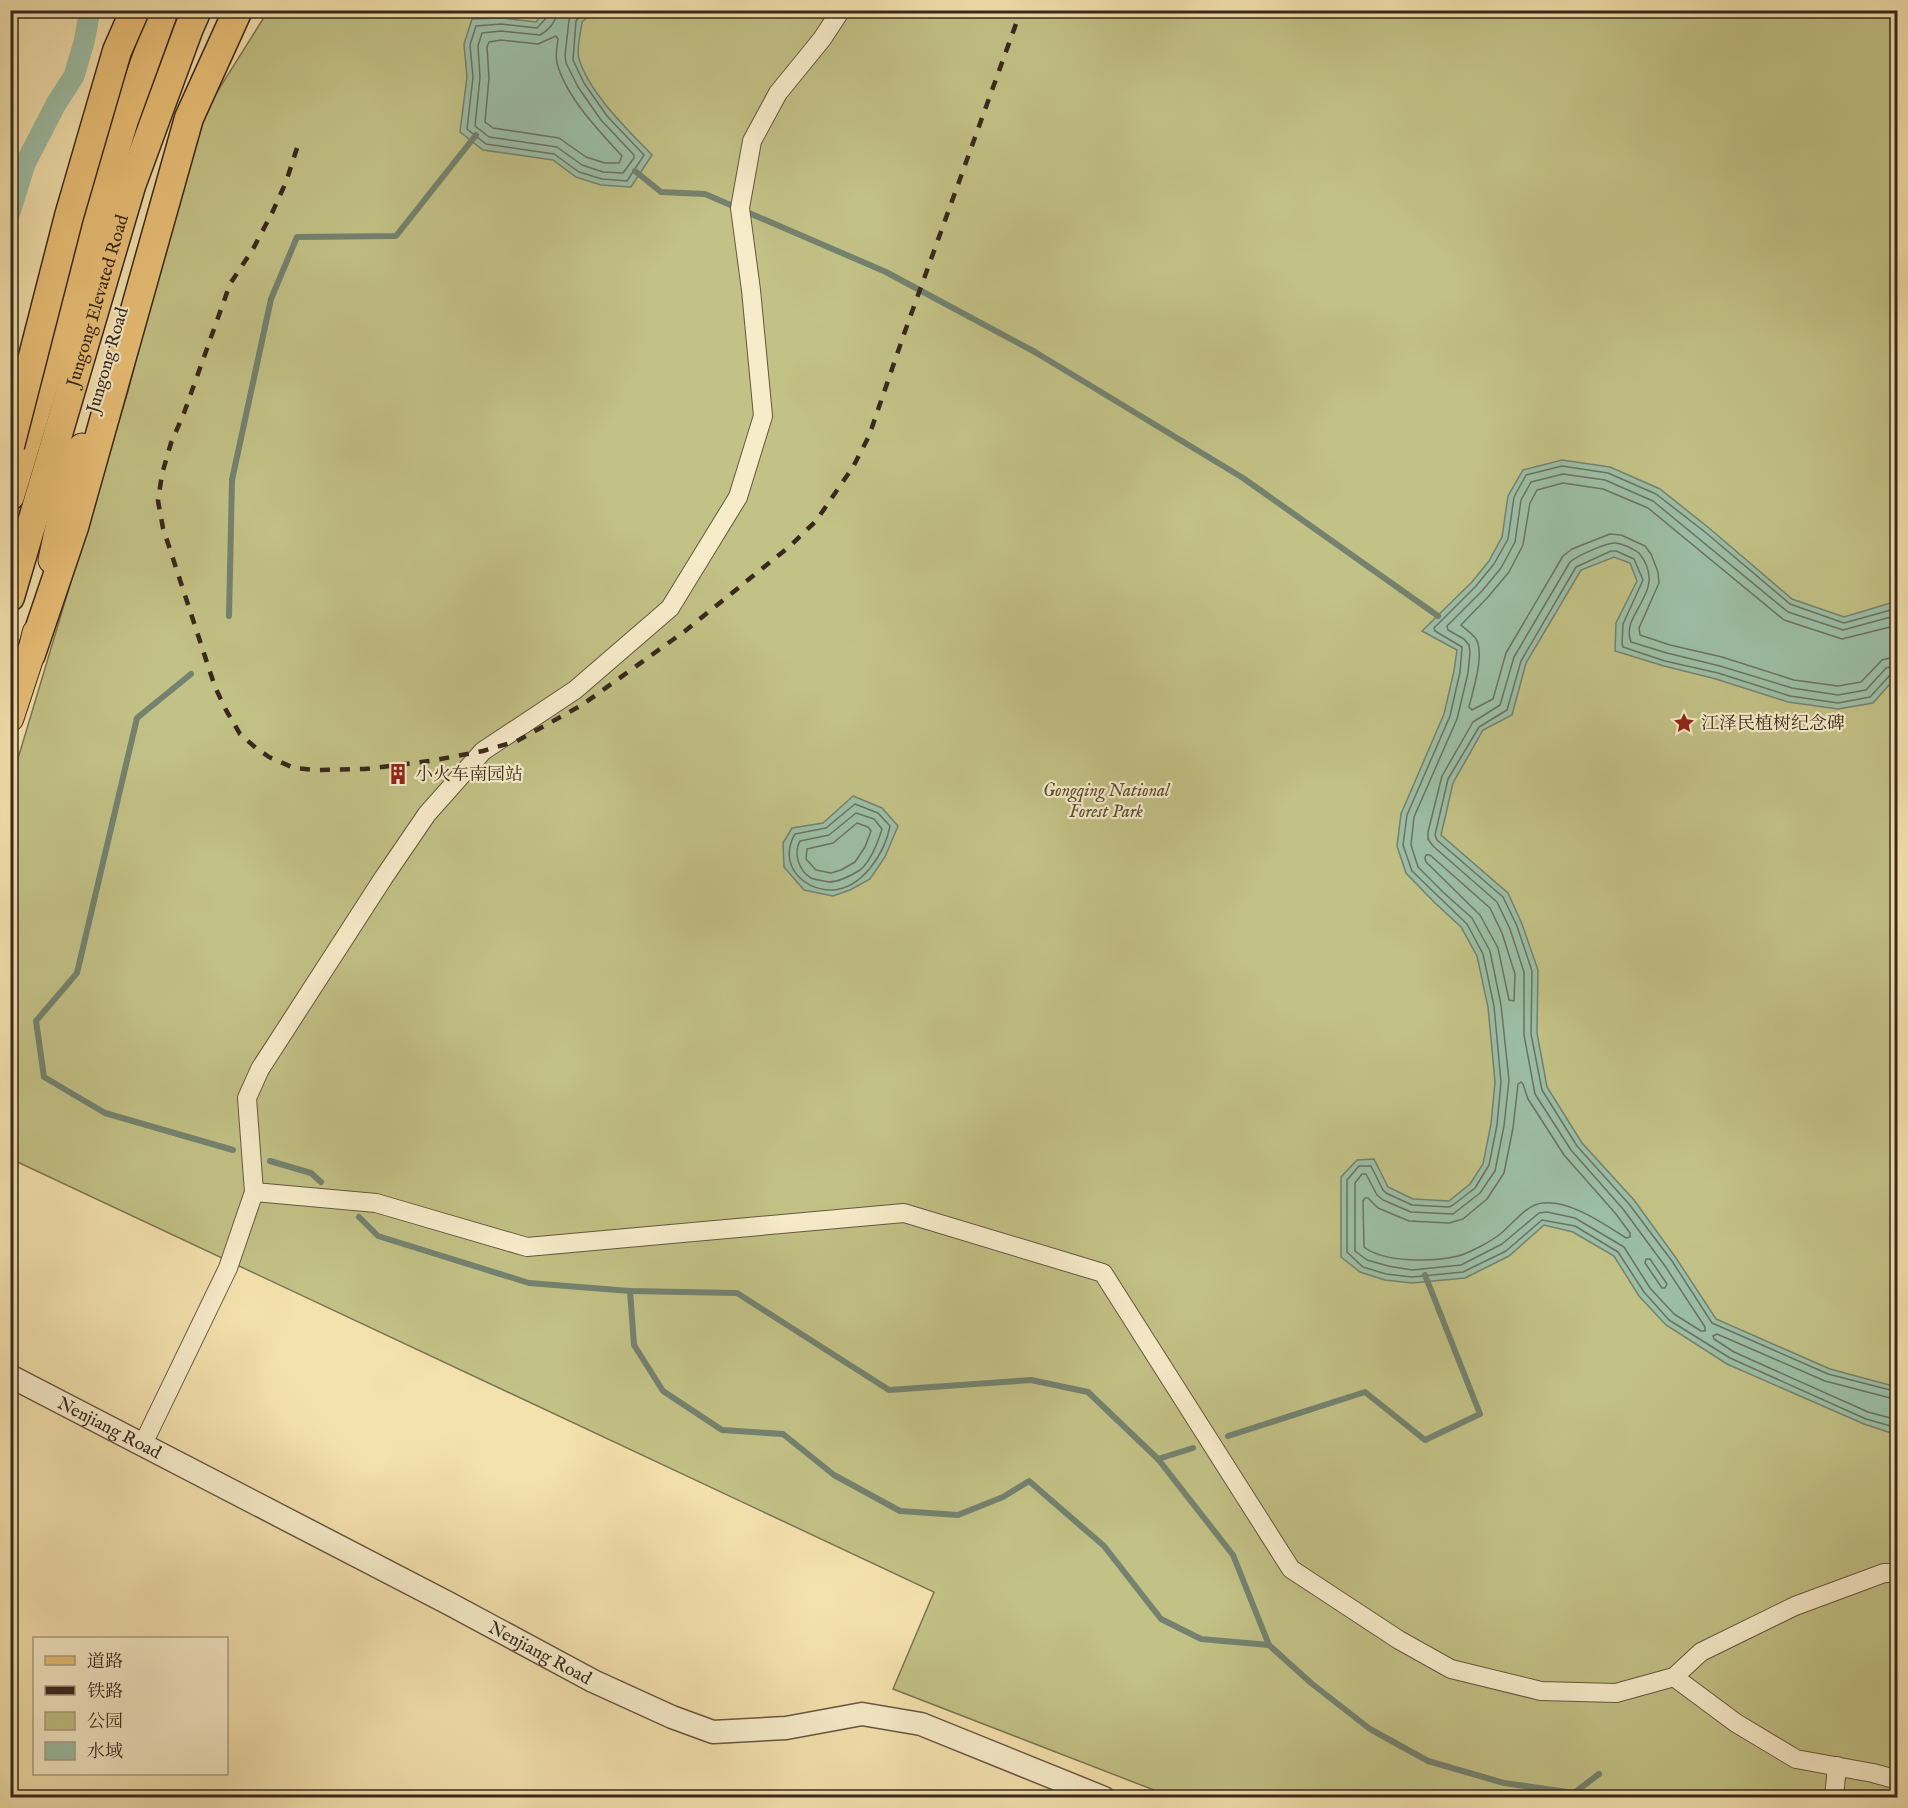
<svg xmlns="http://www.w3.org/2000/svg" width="1908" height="1808" font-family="'IM FELL English','Noto Serif SC',serif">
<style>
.green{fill:#c2c186;stroke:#7d7452;stroke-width:1.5}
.water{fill:#9cbea6;stroke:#74826f;stroke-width:1.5}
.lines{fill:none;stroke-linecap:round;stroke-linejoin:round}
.shore{stroke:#6a7362;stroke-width:1.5}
.stream{stroke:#74826f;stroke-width:6}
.canal{stroke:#9cbea6;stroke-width:21}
.minor-casing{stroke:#675641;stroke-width:20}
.tertiary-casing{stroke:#675641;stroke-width:25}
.primary-casing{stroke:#38281d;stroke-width:29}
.trunk-casing{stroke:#38281d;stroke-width:31}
.minor{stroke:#f7ecca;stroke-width:18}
.tertiary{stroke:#f7ecca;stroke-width:22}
.primary{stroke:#eac077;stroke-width:27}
.trunk{stroke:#eac077;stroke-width:28}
.rail{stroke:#38281d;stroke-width:4.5;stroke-dasharray:10 10;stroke-linecap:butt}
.trunk-bridge-casing{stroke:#38281d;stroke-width:31;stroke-linecap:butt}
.trunk-bridge{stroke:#eac077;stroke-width:28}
.labels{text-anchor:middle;stroke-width:4.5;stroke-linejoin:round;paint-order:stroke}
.street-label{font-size:18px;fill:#38281d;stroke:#f7ecca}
.poi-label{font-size:18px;fill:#38281d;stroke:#f7ecca;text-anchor:start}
.park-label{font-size:18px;font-style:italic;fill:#5a4e37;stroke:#f7ecca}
</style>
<rect width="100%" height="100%" fill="#f3e1ae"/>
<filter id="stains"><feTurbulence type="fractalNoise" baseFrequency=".00333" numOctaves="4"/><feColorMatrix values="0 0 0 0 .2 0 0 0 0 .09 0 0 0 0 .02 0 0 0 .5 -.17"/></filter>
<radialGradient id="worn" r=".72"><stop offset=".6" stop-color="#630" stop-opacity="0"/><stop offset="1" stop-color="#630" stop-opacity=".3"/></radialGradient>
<polygon class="green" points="268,11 1897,11 1897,1797 1172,1797 893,1689 934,1592 11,1159 11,782 128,391 197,124"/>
<g class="water">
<path d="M546 10 594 11 582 22C581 32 576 49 579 59 590 94 627 129 652 155L631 187 601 185 576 177 553 160 483 150 460 132 467 77 464 44 472 19 502 18 536 22Z"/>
<polygon points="1562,460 1610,467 1660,489 1709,528 1792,599 1844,617 1897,601 1897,676 1873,703 1838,709 1788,702 1716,679 1664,666 1615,651 1616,623 1637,581 1630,563 1614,557 1581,570 1526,663 1512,715 1483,730 1453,783 1441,835 1508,893 1522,924 1538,970 1537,1033 1547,1087 1582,1143 1634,1200 1676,1258 1716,1319 1830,1369 1897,1387 1897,1435 1864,1424 1727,1364 1666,1325 1639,1296 1614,1256 1573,1232 1544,1225 1509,1256 1465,1278 1412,1283 1385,1280 1360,1272 1341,1257 1341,1177 1357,1160 1374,1159 1388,1187 1413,1199 1449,1201 1470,1184 1483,1164 1491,1124 1495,1082 1488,1007 1477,956 1461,927 1435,903 1406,873 1397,846 1401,814 1444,714 1454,671 1457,650 1422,631 1472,582 1489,561 1502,537 1508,496 1523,470"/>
<polygon points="853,796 882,808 898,826 885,857 870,879 850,890 833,896 804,890 784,867 783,843 792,828 823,823"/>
</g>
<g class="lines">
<g class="shore">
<polyline points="550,10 548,16 537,28 501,24 476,26 470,45 473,77 467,129 486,144 554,154 579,172 602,179 627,181 644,155 607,116 584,83 573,60 576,21 585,10"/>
<path d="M557 10C557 21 549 30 540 35L501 31 482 33 478 46 480 77 475 126 489 137 557 147 582 165 603 172 623 173 634 158V155L601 120 578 87 566 63 565 56 569 20 574 10"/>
<path d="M556 36 558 39C557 47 555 55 557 63 566 97 599 131 622 156L619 163H605L586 157 559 138 493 128 485 122 489 78 487 47 489 42 501 40 538 44Z"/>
<polyline points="1898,608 1844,623 1790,604 1705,532 1656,494 1608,473 1562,466 1526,475 1514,497 1508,539 1494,564 1476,586 1434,628 1435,631 1462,647 1460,672 1450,716 1407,815 1403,845 1412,871 1467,924 1483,954 1494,1006 1501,1082 1497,1125 1489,1165 1475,1188 1453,1205 1449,1207 1412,1205 1386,1193 1383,1190 1371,1166 1359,1166 1347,1180 1347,1252 1363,1267 1386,1274 1412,1277 1463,1272 1506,1251 1542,1220 1575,1226 1618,1252 1644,1292 1669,1320 1730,1358 1866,1419 1898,1428"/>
<path d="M1898 615 1843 630 1788 612 1653 501 1605 480 1563 474 1531 482 1521 500 1515 542 1501 568 1482 591 1447 626 1448 630 1464 639 1469 645 1470 652 1468 673 1457 719 1414 817 1411 845 1418 867 1444 893 1472 918 1490 951 1501 1005 1509 1080 1504 1126 1495 1171 1480 1193 1453 1214 1411 1212 1383 1200 1377 1195 1366 1174H1362L1355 1183V1251L1367 1260 1388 1266 1412 1270 1461 1265 1502 1244 1539 1213 1547 1212 1575 1218 1624 1247 1650 1288 1674 1314 1701 1331H1705V1327L1665 1266 1623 1209 1571 1150 1535 1094 1524 1035V972L1510 929 1497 902 1433 846 1428 839V832L1442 776 1473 722 1500 705 1514 657 1570 562C1577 556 1607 542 1616 543 1623 544 1633 549 1639 553 1670 592 1619 613 1631 642L1667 653 1720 666 1792 688 1838 695 1866 690 1886 668 1898 665"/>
<path d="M1898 625 1842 639 1784 620 1648 508 1603 489 1563 483 1537 490 1530 503 1523 545 1509 572 1488 597 1461 625C1466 630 1472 633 1476 639 1485 654 1473 690 1469 707L1472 710 1493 699 1506 653 1563 556 1572 549 1610 534 1621 535 1645 546 1651 554 1658 572 1659 583 1639 628 1640 635 1670 645 1722 657 1794 680 1838 686 1861 682 1882 660 1898 656"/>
<polyline points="1898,672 1891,674 1870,697 1838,703 1790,696 1718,673 1665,661 1623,647 1622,644 1623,624 1643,580 1634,559 1616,551 1611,551 1576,567 1521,661 1507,710 1479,727 1448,779 1435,835 1437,840 1503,897 1517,926 1532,971 1531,1034 1542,1090 1577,1146 1629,1204 1672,1261 1712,1323 1828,1374 1898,1392"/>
<path d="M855 804 878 813 890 826C885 853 862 889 832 890 801 890 778 863 795 834L826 828Z"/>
<path d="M856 813 874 819 882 829C878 842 871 861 860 870 852 875 838 882 829 882 825 881 815 880 811 878 799 871 793 853 800 841L829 835Z"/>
<polygon points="857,823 868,827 871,831 865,847 855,862 841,870 831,873 816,870 806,859 807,849 833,843"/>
<polygon points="1426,855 1430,855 1490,908 1502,933 1515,974 1514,1001 1509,1000 1498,948 1480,915 1426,862 1425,858"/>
<path d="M1521 1082 1523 1084 1528 1099 1564 1155 1616 1214 1630 1233V1237L1626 1238C1604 1224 1570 1200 1543 1203 1526 1204 1512 1225 1499 1235 1490 1242 1469 1253 1458 1256 1434 1262 1384 1263 1364 1247L1363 1201 1365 1198H1368L1378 1208 1409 1221 1449 1223 1463 1219 1487 1199 1504 1173 1513 1128 1518 1084Z"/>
<polygon points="1646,1259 1650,1259 1667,1284 1665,1288 1662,1288 1645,1263"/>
<polyline points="1898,1400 1825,1381 1717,1334 1713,1336 1714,1339 1734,1352 1868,1412 1898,1420"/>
</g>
<g class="stream">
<polyline points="635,171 661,192 705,194 886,272 1035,352 1243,478 1438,616"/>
<polyline points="229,616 232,480 271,299 297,237 396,236 476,135"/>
<polyline points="191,674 137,718 77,973 36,1021 44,1077 105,1113 233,1150"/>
<polyline points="270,1161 311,1173 321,1182"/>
<polyline points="359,1217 378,1236 529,1283 630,1291 737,1293 889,1390 1031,1380 1088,1392 1158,1459 1193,1448"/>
<polyline points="630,1291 634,1345 663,1391 722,1430 783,1434 834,1475 900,1511 958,1515 1003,1497 1029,1481 1104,1546 1161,1619 1201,1639 1269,1645 1311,1683 1370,1729 1428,1761 1504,1783 1574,1793 1599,1774"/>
<polyline points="1228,1436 1365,1392 1425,1440 1480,1414 1425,1275"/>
<polyline points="1158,1459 1233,1555 1269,1645"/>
</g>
<polyline class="canal" points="10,212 25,164 56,104 74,76 84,42 90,10"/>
<defs>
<g id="minor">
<polyline points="254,1192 376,1203 527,1247 904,1213 1103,1273 1291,1569 1399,1640 1451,1669 1541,1691 1616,1693 1674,1677 1701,1652 1795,1606 1884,1573 1898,1573"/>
<polyline points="142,1446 228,1268 254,1192 247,1098 260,1069 384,877 427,814 483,751 575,690 670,608 738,497 763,416 751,290 740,208 752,141 778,93 822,39 841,10"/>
<polyline points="1674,1677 1736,1723 1796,1759 1873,1773 1898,1780"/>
<polyline points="1834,1798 1837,1766"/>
</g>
<g id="tertiary">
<path id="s1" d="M10 1376 448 1603 593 1681 672 1717 713 1732 786 1728 862 1714 921 1724 1104 1798"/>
</g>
<g id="primary">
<polyline points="52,560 61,518 82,447"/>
<polyline points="10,718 31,654 36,633"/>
</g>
<g id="trunk">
<polyline points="10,496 124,120 164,10"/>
<path id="s2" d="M10 597 131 186 189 28 197 10"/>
<polyline points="31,654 74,527 189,118 238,10"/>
</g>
</defs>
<use href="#minor" class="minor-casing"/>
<use href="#tertiary" class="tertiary-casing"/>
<use href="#primary" class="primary-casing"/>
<use href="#trunk" class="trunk-casing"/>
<use href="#minor" class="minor"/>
<use href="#tertiary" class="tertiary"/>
<use href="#primary" class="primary"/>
<use href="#trunk" class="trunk"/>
<polyline class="rail" points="297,148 286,182 272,213 253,249 230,284 184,413 171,443 162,474 158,501 163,528 215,687 226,710 240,734 256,748 269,757 294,768 315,770 365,769 430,761 483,751 517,741 582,705 685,631 790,546 816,521 853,467 869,436 904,334 1021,10"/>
<defs>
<polyline id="trunk-bridge" points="10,446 69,216 117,51 135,10"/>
</defs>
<use href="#trunk-bridge" class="trunk-bridge-casing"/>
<use href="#trunk-bridge" class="trunk-bridge"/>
</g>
<defs>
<symbol id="sight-bare" viewBox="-9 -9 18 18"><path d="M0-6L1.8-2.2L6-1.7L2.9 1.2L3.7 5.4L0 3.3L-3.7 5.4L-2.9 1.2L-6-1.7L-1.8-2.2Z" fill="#8f2418" stroke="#f7ecca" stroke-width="2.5" paint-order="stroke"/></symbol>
<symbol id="building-bare" viewBox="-9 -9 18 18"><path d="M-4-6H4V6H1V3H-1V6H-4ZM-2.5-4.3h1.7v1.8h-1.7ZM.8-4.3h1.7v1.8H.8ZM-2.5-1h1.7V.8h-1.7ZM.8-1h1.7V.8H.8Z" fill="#8f2418" stroke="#f7ecca" stroke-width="2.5" paint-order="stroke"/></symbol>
</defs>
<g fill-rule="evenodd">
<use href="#sight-bare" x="1669" y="708" width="30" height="30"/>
<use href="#building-bare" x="383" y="759" width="30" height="30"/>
</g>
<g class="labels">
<g class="street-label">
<text dy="6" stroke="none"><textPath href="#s2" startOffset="309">Jungong Elevated Road</textPath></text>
<text transform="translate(107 360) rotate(-74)" y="6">Jungong Road</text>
<text dy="6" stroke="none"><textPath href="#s1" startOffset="112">Nenjiang Road</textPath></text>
<text dy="6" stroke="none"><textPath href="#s1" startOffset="598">Nenjiang Road</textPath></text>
</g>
<g class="poi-label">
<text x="1701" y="729">江泽民植树纪念碑</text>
<text x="415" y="780">小火车南园站</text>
</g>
<g class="park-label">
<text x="1106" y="796">Gongqing National<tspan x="1106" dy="21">Forest Park</tspan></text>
</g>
</g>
<rect width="1908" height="1808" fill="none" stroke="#f3e1ae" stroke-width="36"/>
<rect x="12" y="12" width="1884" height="1784" fill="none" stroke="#38281d" stroke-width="3"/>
<rect x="18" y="18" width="1872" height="1772" fill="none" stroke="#38281d" stroke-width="1.5"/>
<rect x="33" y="1637" width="195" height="138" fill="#f7ecca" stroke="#ab9e85" stroke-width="1.5"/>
<rect x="45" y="1656" width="30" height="9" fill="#eac077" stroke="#ab9e85" stroke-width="1.5"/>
<text x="87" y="1667" font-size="18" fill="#38281d">道路</text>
<rect x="45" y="1686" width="30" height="9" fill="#38281d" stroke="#ab9e85" stroke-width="1.5"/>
<text x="87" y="1697" font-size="18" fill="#38281d">铁路</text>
<rect x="45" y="1712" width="30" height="18" fill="#c2c186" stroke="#ab9e85" stroke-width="1.5"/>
<text x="87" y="1727" font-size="18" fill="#38281d">公园</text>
<rect x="45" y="1742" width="30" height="18" fill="#9cbea6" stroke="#ab9e85" stroke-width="1.5"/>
<text x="87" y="1757" font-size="18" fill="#38281d">水域</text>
<rect width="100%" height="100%" filter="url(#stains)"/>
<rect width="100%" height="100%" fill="url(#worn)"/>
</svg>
